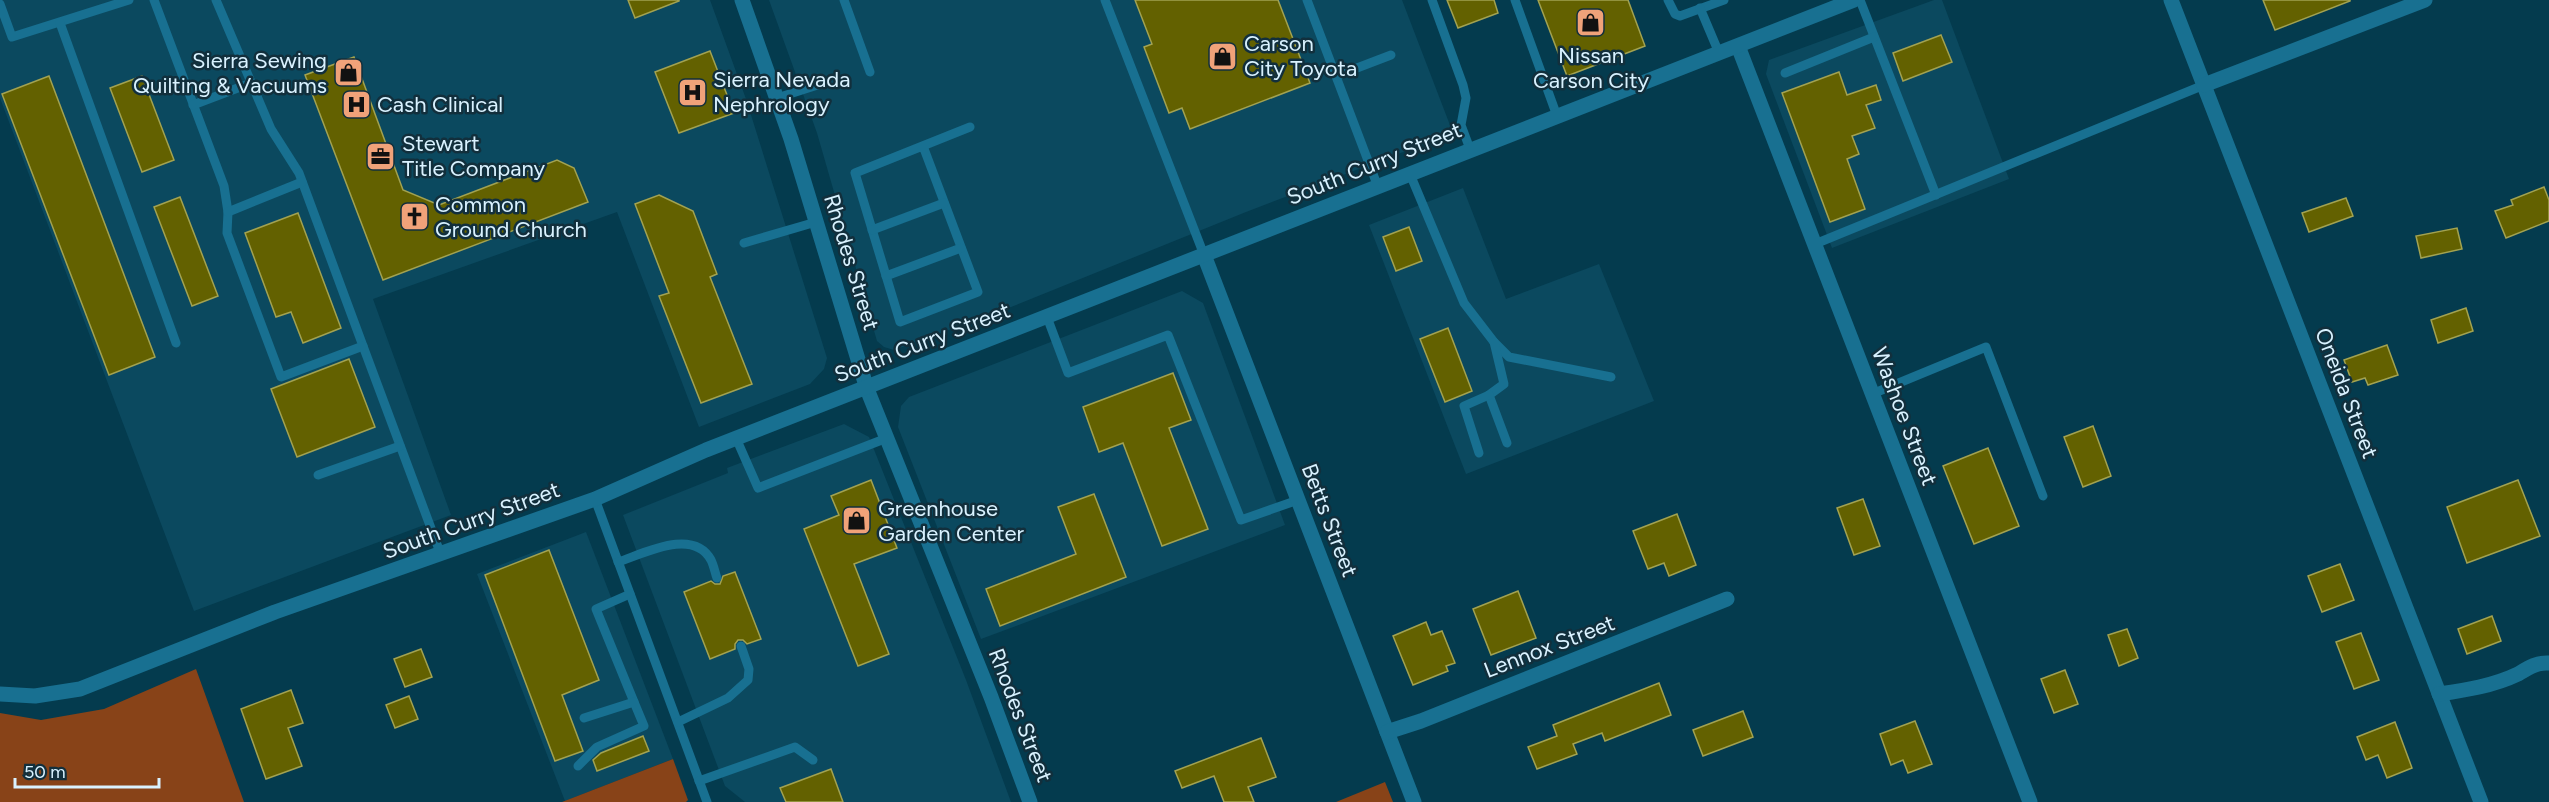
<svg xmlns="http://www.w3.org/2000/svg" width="2549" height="802" font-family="Figtree,sans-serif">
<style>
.built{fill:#0b495f}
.green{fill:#884318}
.building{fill:#636100;stroke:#a2a251;stroke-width:1.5}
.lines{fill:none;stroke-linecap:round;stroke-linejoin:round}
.service{stroke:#187091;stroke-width:9}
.minor{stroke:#187091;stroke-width:15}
.tertiary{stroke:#187091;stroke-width:15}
.labels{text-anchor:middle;stroke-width:5;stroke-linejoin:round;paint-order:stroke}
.poi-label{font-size:22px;fill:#d9f2ff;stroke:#122f3c;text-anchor:start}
.street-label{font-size:22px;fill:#d9f2ff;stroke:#122f3c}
</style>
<rect width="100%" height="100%" fill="#043b4e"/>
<g class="built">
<polygon points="0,0 710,0 746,99 827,358 824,369 810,384 699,427 617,212 373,299 451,515 194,611 0,98"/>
<polygon points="769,0 1402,0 1453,133 1246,212 1006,309 894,350 884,347 877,341 817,133"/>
<polygon points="1934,0 1942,0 2009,179 1832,248 1766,74 1769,60"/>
<polygon points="1463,188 1506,299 1599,264 1654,401 1466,474 1369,225"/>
<polygon points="1182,291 1203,303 1285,525 981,639 898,427 901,406 909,397"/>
<polygon points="844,424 869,437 966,680 1011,802 745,802 725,786 623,515 728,473 727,468"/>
<polygon points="586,532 673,759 565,801 477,574"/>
</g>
<g class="green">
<polygon points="196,669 244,802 0,802 0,713 41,720 104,709"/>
<polygon points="673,759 688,800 686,802 562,802"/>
<polygon points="1385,782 1393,802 1336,802"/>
</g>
<g class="building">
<polygon points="628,0 679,0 679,1 635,18"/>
<polygon points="1135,0 1278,0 1310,83 1190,129 1182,108 1169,113 1144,47 1152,44"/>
<polygon points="1447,0 1494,0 1498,13 1458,28"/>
<polygon points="1538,0 1628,0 1645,46 1567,76"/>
<polygon points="2263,0 2350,0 2350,1 2275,30"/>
<polygon points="1941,35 1952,62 1903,81 1893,53"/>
<polygon points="710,51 734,113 679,133 655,72"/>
<polygon points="354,57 403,190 439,205 557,160 574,168 588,202 383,280 305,75"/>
<polygon points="1839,72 1847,95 1876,85 1881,100 1866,105 1875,128 1852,136 1859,154 1847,159 1865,209 1830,222 1782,93"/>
<polygon points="49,76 155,357 109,375 2,94"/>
<polygon points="142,76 174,160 142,172 110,88"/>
<polygon points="2544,187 2549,200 2549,221 2506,238 2495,211 2513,205 2511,200"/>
<polygon points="659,195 693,211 717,274 710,277 752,384 701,403 659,296 669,293 635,204"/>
<polygon points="180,197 218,296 192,306 154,207"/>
<polygon points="2346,198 2353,216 2309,232 2302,213"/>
<polygon points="298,213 341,328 303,343 291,312 276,317 245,233"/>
<polygon points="1409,227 1422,261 1396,271 1383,237"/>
<polygon points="2457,228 2462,249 2421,258 2416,236"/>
<polygon points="2466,308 2473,331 2438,343 2431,320"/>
<polygon points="1448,328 1472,391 1445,402 1420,339"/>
<polygon points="2387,345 2398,375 2368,385 2365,378 2352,382 2344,360"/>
<polygon points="349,359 375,427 297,457 271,389"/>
<polygon points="1173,373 1191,420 1169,428 1208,529 1162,546 1123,443 1099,452 1083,407"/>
<polygon points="2093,426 2111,476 2083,487 2064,437"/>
<polygon points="1988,448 2019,526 1974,544 1943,466"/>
<polygon points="871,480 897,548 854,564 889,654 858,666 804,529 839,515 831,496"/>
<polygon points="2518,480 2540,536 2467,563 2447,507"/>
<polygon points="1094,494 1126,577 1000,626 986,589 1076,554 1058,507"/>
<polygon points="1863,499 1880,546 1854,555 1837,508"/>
<polygon points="1677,514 1696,565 1669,576 1664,563 1648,569 1633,531"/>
<polygon points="549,550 599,680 562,695 583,751 555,761 485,575"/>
<polygon points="2340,564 2354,600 2322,612 2308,576"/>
<polygon points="735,572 761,639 747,644 743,640 738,640 735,644 735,649 710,659 684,592 711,581 715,584 720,584 723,576"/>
<polygon points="1518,591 1536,638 1491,655 1473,609"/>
<polygon points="2492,616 2501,641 2467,654 2458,629"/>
<polygon points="1426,622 1431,635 1442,631 1455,663 1446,666 1448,671 1413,685 1393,636"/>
<polygon points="2127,629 2138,658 2119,666 2108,635"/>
<polygon points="2361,633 2379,680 2354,689 2336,642"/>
<polygon points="421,649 432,677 405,687 394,659"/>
<polygon points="2065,670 2078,704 2054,713 2041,679"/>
<polygon points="1659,683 1671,715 1605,741 1602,733 1573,744 1577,754 1537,769 1528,747 1557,736 1553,725"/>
<polygon points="291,690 303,723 288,728 302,766 266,779 241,709"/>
<polygon points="409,696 418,719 395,728 386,705"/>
<polygon points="1743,711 1753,737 1703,756 1693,730"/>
<polygon points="1915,721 1932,764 1908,773 1903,760 1891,765 1880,734"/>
<polygon points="2395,722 2412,768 2387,778 2378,755 2366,760 2357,737"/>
<polygon points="643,736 649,751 597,771 593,760 601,753"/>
<polygon points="1261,738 1276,777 1248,787 1254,802 1224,802 1214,776 1182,788 1175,771"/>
<polygon points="831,769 843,802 786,802 780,788"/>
</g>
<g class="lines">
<g class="service">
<polyline points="154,0 224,186 228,212 227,233 281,377 363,346 299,173 271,129 216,0"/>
<polyline points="844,0 870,72"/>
<polyline points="1105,0 1204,255"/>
<polyline points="1307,0 1378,187"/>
<polyline points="1432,0 1463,85 1466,98 1461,125 1470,149"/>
<polyline points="1515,0 1557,116"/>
<polyline points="1668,0 1675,14 1680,16 1724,0"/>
<polyline points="1860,0 1936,195"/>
<polyline points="0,4 12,37 129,0"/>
<polyline points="1700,8 1719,53"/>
<polyline points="60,23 176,343"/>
<polyline points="1785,73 1874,37"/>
<polyline points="1336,76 1391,55"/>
<polyline points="777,98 827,82"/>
<polyline points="193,105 251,83"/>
<polyline points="923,146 978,292 900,322 855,173 970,127"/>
<polyline points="1410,174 1464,303 1494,342 1509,357 1611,377"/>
<polyline points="228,212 302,182"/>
<polyline points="872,230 944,203"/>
<polyline points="744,243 816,222"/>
<polyline points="1815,244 2204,85"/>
<polyline points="886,276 961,248"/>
<polyline points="1047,317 1068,373 1168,335 1241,520 1298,500"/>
<polyline points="1494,342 1504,384 1489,395 1507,443"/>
<polyline points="363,346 441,555"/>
<polyline points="1872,394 1986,347 2043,496"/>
<polyline points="736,438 758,488 887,438"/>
<polyline points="1479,453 1464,406 1489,395"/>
<polyline points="318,475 400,446"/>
<polyline points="595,499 707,802"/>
<path d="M618 562C643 554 693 527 711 560 714 566 715 573 717 578"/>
<polyline points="584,718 634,702 596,609 630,594"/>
<polyline points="678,722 728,698 748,680 749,669 741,646"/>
<polyline points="578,766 597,747 644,726 634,702"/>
<polyline points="699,781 795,747 813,760"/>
</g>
<g class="minor">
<polyline points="742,0 791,139 867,389 991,697 1030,802"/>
<polyline points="2171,0 2481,802"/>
<polyline points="1738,46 2030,802"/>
<polyline points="2204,85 2425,0"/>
<polyline points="1204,255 1414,802"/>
<path d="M2439 694C2466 690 2493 686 2518 674 2528 668 2537 662 2549 663"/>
<polyline points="1387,732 1421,721 1727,599"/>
</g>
<polyline class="tertiary" points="0,694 35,696 80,689 275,612 595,499 706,450 1854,0"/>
</g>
<defs>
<symbol id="shop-square" viewBox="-11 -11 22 22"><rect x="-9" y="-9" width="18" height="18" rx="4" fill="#f0a279" stroke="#122f3c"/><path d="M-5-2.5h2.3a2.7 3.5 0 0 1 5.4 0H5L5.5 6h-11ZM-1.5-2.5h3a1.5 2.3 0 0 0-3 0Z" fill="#111"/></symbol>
<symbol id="hospital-square" viewBox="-11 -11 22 22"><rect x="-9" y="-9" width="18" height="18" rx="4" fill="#f0a279" stroke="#122f3c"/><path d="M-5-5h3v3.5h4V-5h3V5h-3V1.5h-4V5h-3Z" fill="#111"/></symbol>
<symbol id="office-square" viewBox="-11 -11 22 22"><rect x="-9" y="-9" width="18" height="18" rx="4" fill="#f0a279" stroke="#122f3c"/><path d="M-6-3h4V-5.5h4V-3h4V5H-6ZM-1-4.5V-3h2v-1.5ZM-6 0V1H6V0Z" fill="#111"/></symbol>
<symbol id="church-square" viewBox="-11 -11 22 22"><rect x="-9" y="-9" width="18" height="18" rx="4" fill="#f0a279" stroke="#122f3c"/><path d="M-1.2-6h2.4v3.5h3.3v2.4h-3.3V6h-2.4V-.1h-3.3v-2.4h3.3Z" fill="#111"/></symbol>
</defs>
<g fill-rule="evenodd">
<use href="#shop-square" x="1574" y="6" width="33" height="33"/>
<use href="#shop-square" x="1206" y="40" width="33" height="33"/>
<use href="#shop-square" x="332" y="56" width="33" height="33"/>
<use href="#hospital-square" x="676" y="76" width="33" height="33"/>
<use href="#hospital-square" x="340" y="88" width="33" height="33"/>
<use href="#office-square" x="364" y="140" width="33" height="33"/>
<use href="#church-square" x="398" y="200" width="33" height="33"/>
<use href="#shop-square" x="840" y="504" width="33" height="33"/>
</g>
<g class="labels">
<g class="poi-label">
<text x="1244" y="51">Carson<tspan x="1244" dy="25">City Toyota</tspan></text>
<text x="1591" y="63" text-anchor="middle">Nissan<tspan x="1591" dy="25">Carson City</tspan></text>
<text x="327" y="68" text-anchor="end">Sierra Sewing<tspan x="327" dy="25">Quilting &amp; Vacuums</tspan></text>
<text x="713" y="87">Sierra Nevada<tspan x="713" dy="25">Nephrology</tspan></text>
<text x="377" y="112">Cash Clinical</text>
<text x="402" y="151">Stewart<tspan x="402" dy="25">Title Company</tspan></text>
<text x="435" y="212">Common<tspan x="435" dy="25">Ground Church</tspan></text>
<text x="878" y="516">Greenhouse<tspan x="878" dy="25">Garden Center</tspan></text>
</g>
<g class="street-label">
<text transform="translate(1374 163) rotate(-22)" y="8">South Curry Street</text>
<text transform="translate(852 262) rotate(73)" y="8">Rhodes Street</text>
<text transform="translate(922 342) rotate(-21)" y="8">South Curry Street</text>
<text transform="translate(2347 393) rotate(69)" y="8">Oneida Street</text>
<text transform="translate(1905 416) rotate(69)" y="8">Washoe Street</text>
<text transform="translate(471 520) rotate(-20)" y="8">South Curry Street</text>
<text transform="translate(1330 520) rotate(69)" y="8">Betts Street</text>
<text transform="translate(1549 646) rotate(-21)" y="8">Lennox Street</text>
<text transform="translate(1021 715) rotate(69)" y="8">Rhodes Street</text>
</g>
</g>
<path d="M15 778v9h144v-9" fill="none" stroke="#d9f2ff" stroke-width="3"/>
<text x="24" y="778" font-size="18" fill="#d9f2ff" stroke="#122f3c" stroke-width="4.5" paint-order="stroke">50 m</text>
</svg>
